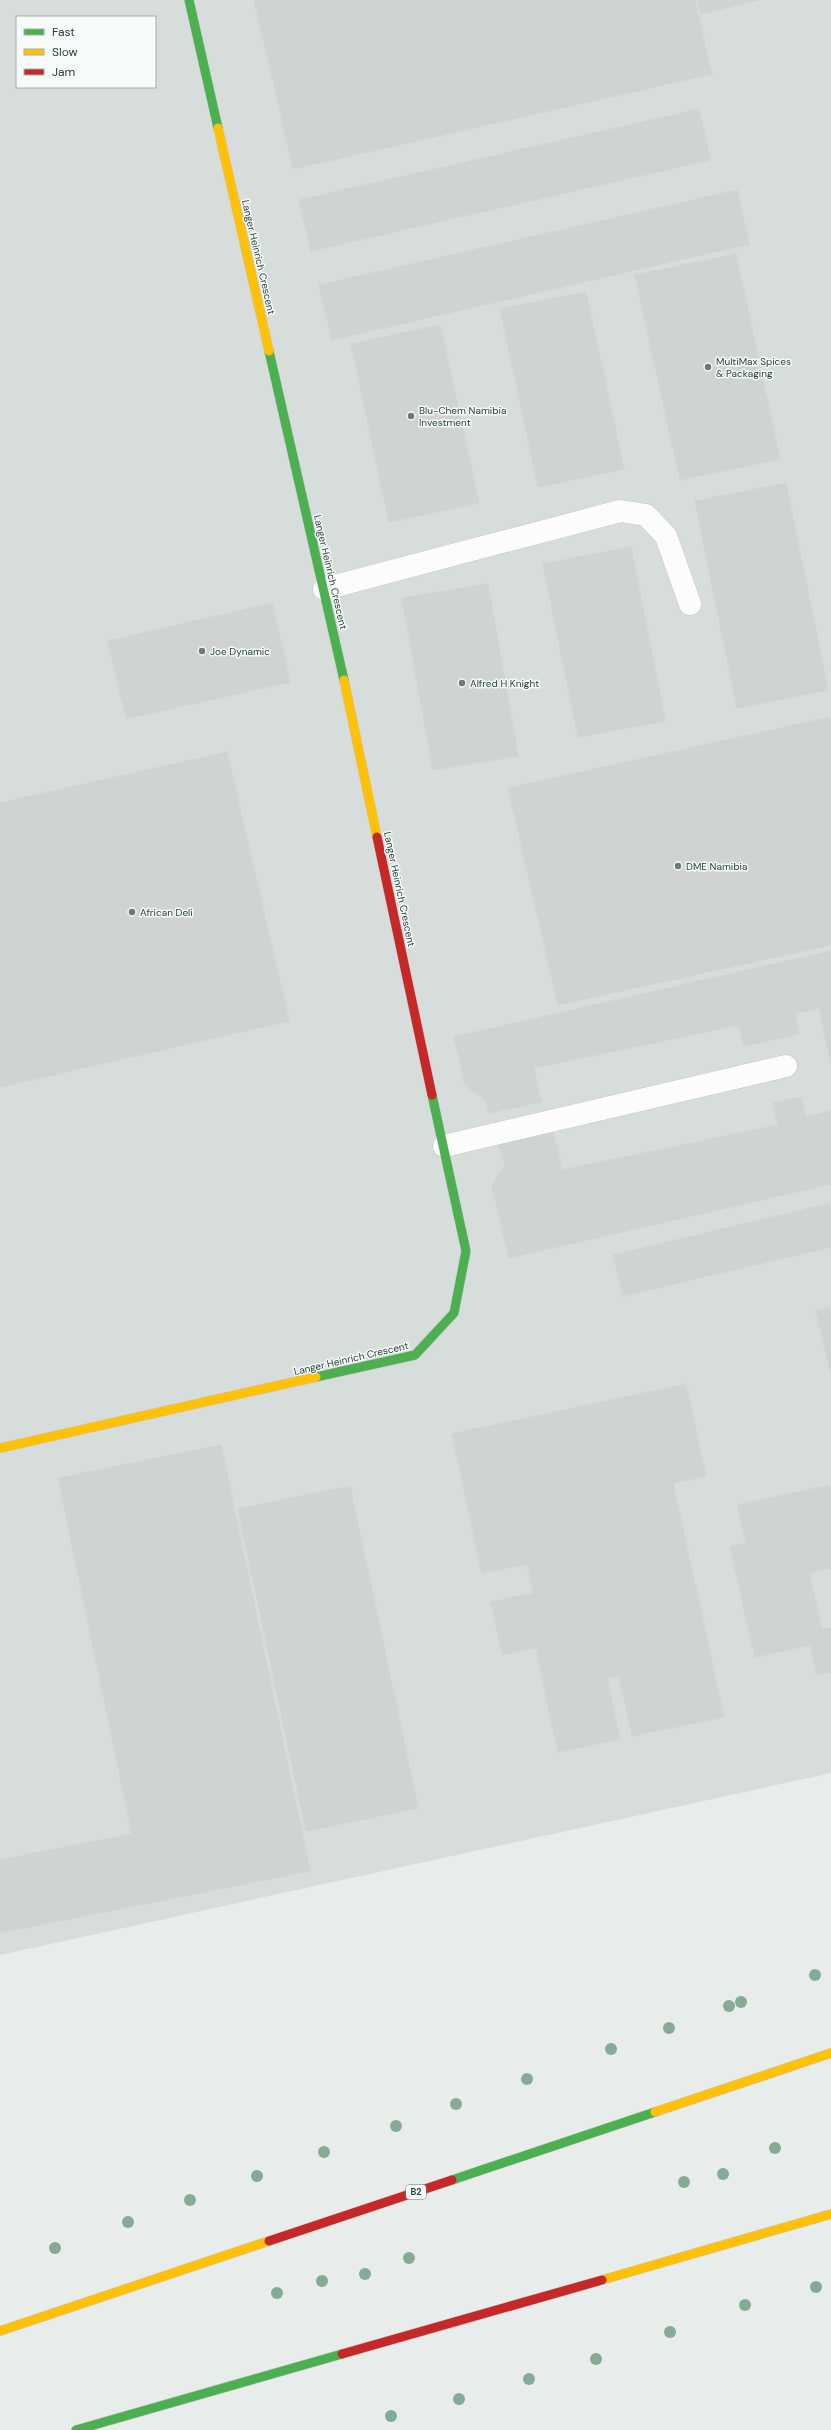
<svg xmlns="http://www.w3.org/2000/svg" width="831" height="2430" font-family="'DM Sans',sans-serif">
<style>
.built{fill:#d6ddda;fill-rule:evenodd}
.building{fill:#cfd3d2;stroke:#d0d5d3}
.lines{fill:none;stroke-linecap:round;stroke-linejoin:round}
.lane-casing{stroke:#c5c9c7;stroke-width:23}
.fast-casing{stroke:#c3c9c7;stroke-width:10}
.slow-casing{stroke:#c3c9c7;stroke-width:10}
.jam-casing{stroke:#c3c9c7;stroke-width:10}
.lane{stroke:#fcfcfc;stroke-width:22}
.fast{stroke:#4caf50;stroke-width:9}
.slow{stroke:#ffc107;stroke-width:9}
.jam{stroke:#c62828;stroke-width:9}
.tree{fill:#83ab96}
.poi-dot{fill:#697c78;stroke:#f6faf9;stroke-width:1.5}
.labels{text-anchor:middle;stroke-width:3;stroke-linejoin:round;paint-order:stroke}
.shield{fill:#f6faf9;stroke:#647874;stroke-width:1}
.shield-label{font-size:9px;font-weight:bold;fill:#25403b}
.street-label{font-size:10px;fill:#25403b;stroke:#f6faf9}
.poi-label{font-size:10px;fill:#25403b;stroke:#f6faf9;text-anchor:start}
</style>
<rect width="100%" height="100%" fill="#e8ecea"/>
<path class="built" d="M0 0H831V1773L0 1955ZM17 17H155V87H17Z"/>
<g class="building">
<polygon points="254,0 695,0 698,15 280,110"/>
<polygon points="698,0 759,0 701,14"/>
<polygon points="698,15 712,74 293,169 280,110"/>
<polygon points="699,109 710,160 311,251 299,200"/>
<polygon points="737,190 749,244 332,340 319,285"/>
<polygon points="736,254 780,459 680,480 635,275"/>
<polygon points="586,292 624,469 538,487 500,309"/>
<polygon points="440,325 479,503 389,522 351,344"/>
<polygon points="786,483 828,690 737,708 695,501"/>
<polygon points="631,547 665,721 578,737 543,564"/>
<polygon points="488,584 518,756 433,770 402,598"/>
<polygon points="272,603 290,682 126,719 108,641"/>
<polygon points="831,717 831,945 558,1005 508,788"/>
<polygon points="227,752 289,1021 0,1087 0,803"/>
<polygon points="831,951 831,1064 819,1008 795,1013 799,1034 744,1046 739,1025 534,1068 541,1102 489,1113 486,1100 465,1085 454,1037"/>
<polygon points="801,1097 805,1117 831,1111 831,1184 509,1258 492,1186 505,1165 499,1143 553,1131 562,1170 778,1125 773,1103"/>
<polygon points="831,1203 831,1247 623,1296 613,1255"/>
<polygon points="831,1307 831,1374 816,1311"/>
<polygon points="686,1384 706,1476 673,1483 724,1717 632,1736 619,1676 607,1678 620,1739 558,1752 536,1648 502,1655 491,1602 534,1593 527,1564 482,1573 452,1434"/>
<polygon points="221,1445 310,1871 0,1933 0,1860 132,1834 58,1478"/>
<polygon points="831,1485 831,1568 809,1573 822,1630 831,1628 831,1672 817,1675 810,1645 755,1657 730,1547 746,1543 737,1505"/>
<polygon points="350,1486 418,1808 306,1831 238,1509"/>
</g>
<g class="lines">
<defs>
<g id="lane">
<polyline points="324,589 620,511 646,515 666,536 690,604"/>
<polyline points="444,1146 786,1066"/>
</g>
<g id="fast">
<polyline points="189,0 218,128"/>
<polyline points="269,351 344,680"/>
<polyline points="316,1377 415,1355 454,1313 466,1251 432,1095"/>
<polyline points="452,2180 655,2112"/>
<polyline points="76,2430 342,2354"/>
</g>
<g id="slow">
<polyline points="218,128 269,351"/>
<polyline points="344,680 377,837"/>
<polyline points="0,1448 316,1377"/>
<polyline points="655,2112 831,2053"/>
<polyline points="602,2280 831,2214"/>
<polyline points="0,2331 269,2241"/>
</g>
<g id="jam">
<polyline points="377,837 432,1095"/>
<polyline points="269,2241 452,2180"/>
<polyline points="342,2354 602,2280"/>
</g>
</defs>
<use href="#lane" class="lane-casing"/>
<use href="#fast" class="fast-casing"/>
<use href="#slow" class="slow-casing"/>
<use href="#jam" class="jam-casing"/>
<use href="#lane" class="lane"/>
<use href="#fast" class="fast"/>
<use href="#slow" class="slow"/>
<use href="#jam" class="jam"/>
</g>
<g class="tree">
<circle cx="815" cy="1975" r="6"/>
<circle cx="741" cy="2002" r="6"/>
<circle cx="729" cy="2006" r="6"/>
<circle cx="669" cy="2028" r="6"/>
<circle cx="611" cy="2049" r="6"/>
<circle cx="527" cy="2079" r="6"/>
<circle cx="456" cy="2104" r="6"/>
<circle cx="396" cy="2126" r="6"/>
<circle cx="775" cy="2148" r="6"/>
<circle cx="324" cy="2152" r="6"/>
<circle cx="723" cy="2174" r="6"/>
<circle cx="257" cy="2176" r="6"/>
<circle cx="684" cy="2182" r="6"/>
<circle cx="190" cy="2200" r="6"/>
<circle cx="128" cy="2222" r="6"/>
<circle cx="55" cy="2248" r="6"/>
<circle cx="409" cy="2258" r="6"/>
<circle cx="365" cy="2274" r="6"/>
<circle cx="322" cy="2281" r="6"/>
<circle cx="816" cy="2287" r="6"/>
<circle cx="277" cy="2293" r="6"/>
<circle cx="745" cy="2305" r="6"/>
<circle cx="670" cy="2332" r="6"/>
<circle cx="596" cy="2359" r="6"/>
<circle cx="529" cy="2379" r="6"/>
<circle cx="459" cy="2399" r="6"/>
<circle cx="391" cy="2416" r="6"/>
</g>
<g class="poi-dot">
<circle cx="708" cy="367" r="4"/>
<circle cx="411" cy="416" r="4"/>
<circle cx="202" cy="651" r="4"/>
<circle cx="462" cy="683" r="4"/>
<circle cx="678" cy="866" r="4"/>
<circle cx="132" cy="912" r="4"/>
</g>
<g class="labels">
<rect class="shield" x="406" y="2185" width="20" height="14" rx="3"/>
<g class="shield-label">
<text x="416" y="2195">B2</text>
</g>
<g class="street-label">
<text transform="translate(259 257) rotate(77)" y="4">Langer Heinrich Crescent</text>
<text transform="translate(331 572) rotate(77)" y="4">Langer Heinrich Crescent</text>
<text transform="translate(400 889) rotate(78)" y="4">Langer Heinrich Crescent</text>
<text transform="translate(351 1358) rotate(-13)" y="4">Langer Heinrich Crescent</text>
</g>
<g class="poi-label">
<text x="716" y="365">MultiMax Spices<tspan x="716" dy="12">&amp; Packaging</tspan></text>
<text x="419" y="414">Blu-Chem Namibia<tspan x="419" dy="12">Investment</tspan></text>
<text x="210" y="655">Joe Dynamic</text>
<text x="470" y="687">Alfred H Knight</text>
<text x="686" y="870">DME Namibia</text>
<text x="140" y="916">African Deli</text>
</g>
</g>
<rect x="16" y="16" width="140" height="72" fill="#f6faf9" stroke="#a2b0ad"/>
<rect x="24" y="29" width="20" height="6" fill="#4caf50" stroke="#a2b0ad"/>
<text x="52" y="36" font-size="12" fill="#25403b">Fast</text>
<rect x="24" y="49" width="20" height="6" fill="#ffc107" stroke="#a2b0ad"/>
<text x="52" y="56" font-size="12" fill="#25403b">Slow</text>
<rect x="24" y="69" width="20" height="6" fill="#c62828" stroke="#a2b0ad"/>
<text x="52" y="76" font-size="12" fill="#25403b">Jam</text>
</svg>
